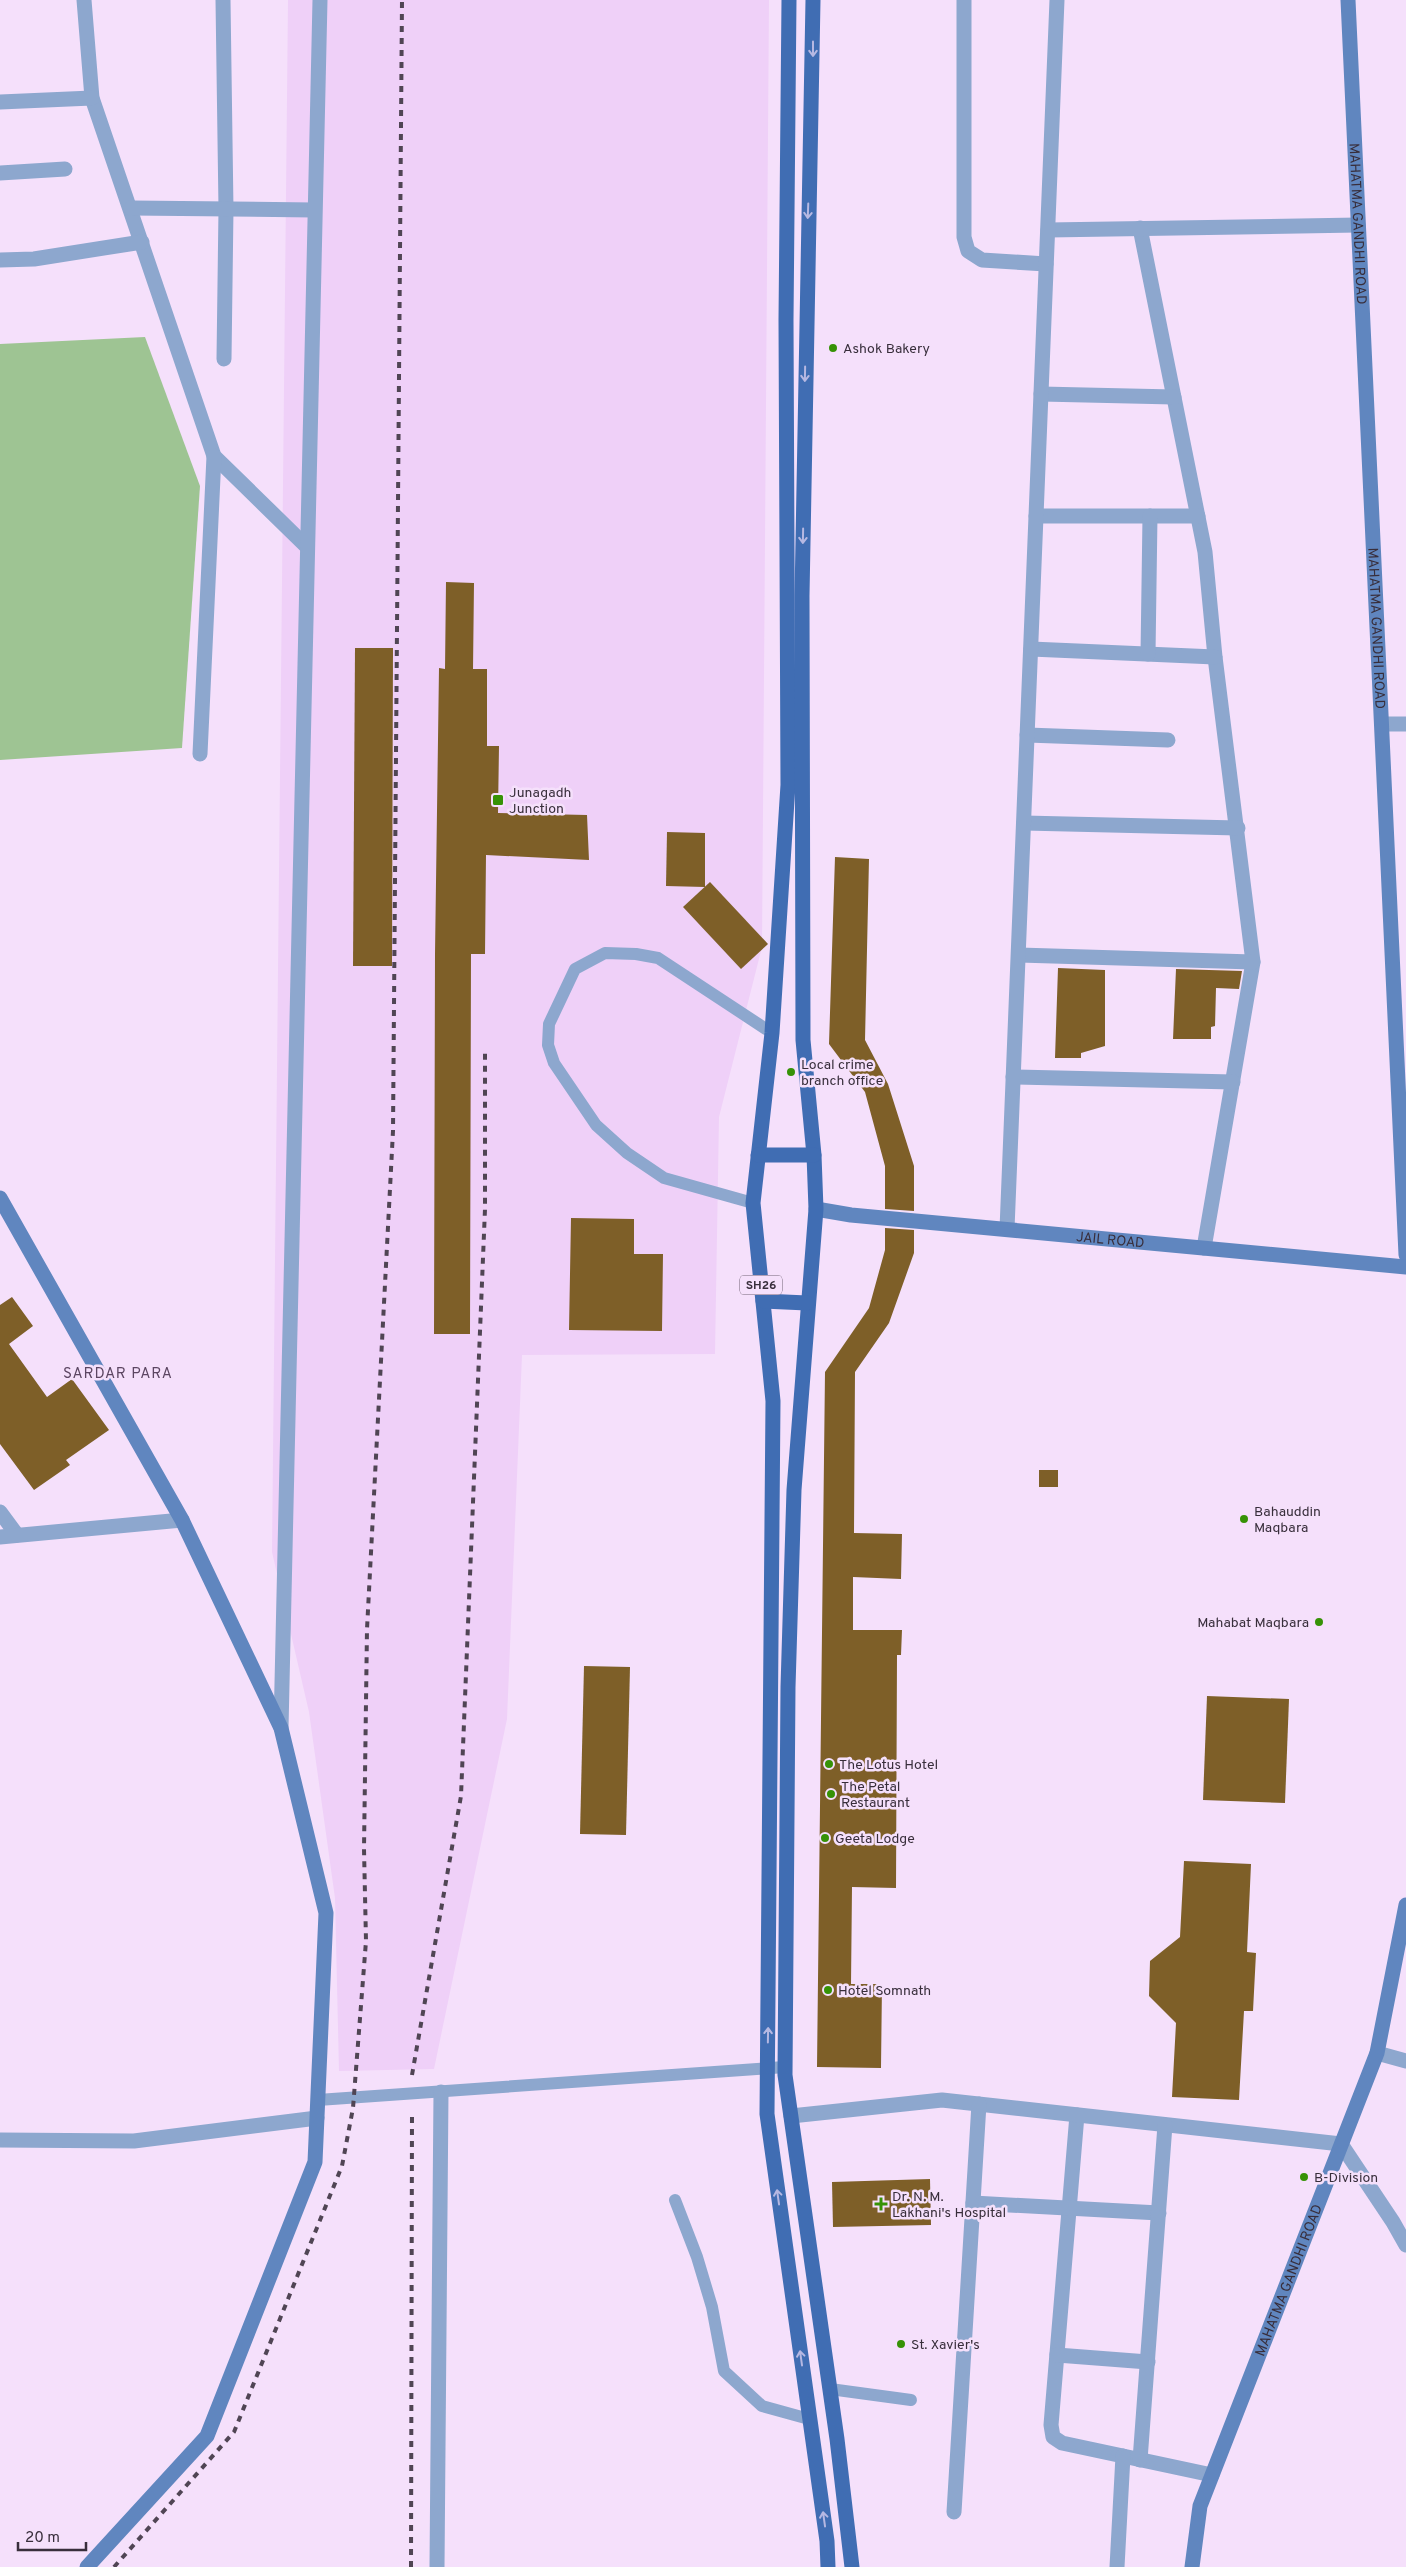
<svg xmlns="http://www.w3.org/2000/svg" width="1406" height="2567" font-family="Overpass,sans-serif">
<style>
.built{fill:#efd0f8}
.green{fill:#9ec493}
.building{fill:#7e5f28}
.lines{fill:none;stroke-linecap:round;stroke-linejoin:round}
.lane{stroke:#8da7ce;stroke-width:12}
.street{stroke:#8da7ce;stroke-width:15}
.secondary{stroke:#6086bf;stroke-width:15}
.primary{stroke:#406db3;stroke-width:15}
.rail{stroke:#504554;stroke-width:4;stroke-dasharray:6 6;stroke-linecap:butt}
.oneway{stroke:#b6b8e2}
.poi-dot{fill:#369206;stroke:#f5e0fb;stroke-width:2}
.labels{text-anchor:middle;stroke-width:5;stroke-linejoin:round;paint-order:stroke}
.shield{fill:#f5e0fb;stroke:#716375;stroke-width:1}
.shield-label{font-size:12px;font-weight:bold;fill:#382e3b}
.street-label{font-size:14px;fill:#382e3b;stroke:#f5e0fb}
.poi-label{font-size:14px;fill:#382e3b;stroke:#f5e0fb;text-anchor:start}
.neighbourhood-label{font-size:15px;letter-spacing:1px;fill:#5c4662;stroke:#f5e0fb}
</style>
<rect width="100%" height="100%" fill="#f5e0fb"/>
<polygon class="built" points="288,0 769,0 762,947 719,1117 715,1354 522,1355 507,1719 434,2069 339,2071 335,1898 309,1712 272,1552"/>
<polygon class="green" points="145,337 200,486 182,748 0,760 0,344"/>
<g class="building">
<polygon points="446,582 474,583 473,669 487,669 487,746 499,746 498,813 587,815 589,860 486,855 485,954 471,954 470,1334 434,1334 435,954 439,668 445,669"/>
<polygon points="355,648 393,648 392,966 353,966"/>
<polygon points="667,832 705,833 705,887 666,886"/>
<polygon points="835,857 869,859 865,1040 888,1084 914,1166 914,1211 885,1209 885,1166 865,1092 829,1044"/>
<polygon points="710,882 768,944 741,969 683,907"/>
<polygon points="1058,968 1105,970 1105,1046 1081,1053 1081,1058 1055,1058"/>
<polygon points="1176,969 1242,971 1239,989 1216,988 1215,1026 1211,1027 1211,1039 1173,1039"/>
<polygon points="571,1218 634,1219 634,1254 663,1254 662,1331 569,1330"/>
<polygon points="885,1228 914,1230 914,1253 889,1323 855,1372 854,1533 902,1534 901,1579 853,1577 853,1630 902,1630 901,1655 897,1655 896,1888 852,1887 851,1984 882,1984 881,2068 817,2067 825,1372 869,1308 885,1250"/>
<polygon points="12,1297 33,1326 9,1344 47,1397 72,1379 109,1430 66,1460 70,1465 34,1490 0,1444 0,1305"/>
<rect x="1039" y="1470" width="19" height="17"/>
<polygon points="584,1666 630,1667 626,1835 580,1834"/>
<polygon points="1207,1696 1289,1699 1285,1803 1203,1800"/>
<polygon points="1184,1861 1251,1864 1247,1952 1256,1953 1253,2011 1244,2011 1239,2100 1172,2097 1176,2023 1149,1996 1150,1961 1180,1937"/>
<polygon points="930,2179 931,2225 833,2227 832,2182"/>
</g>
<g class="lines">
<g class="lane">
<polyline points="753,1203 664,1178 627,1153 596,1125 554,1063 548,1045 549,1024 575,969 605,953 636,954 658,958 772,1033"/>
<polyline points="318,2100 785,2067"/>
<polyline points="675,2200 697,2257 712,2307 724,2371 762,2406 809,2419"/>
<polyline points="830,2389 911,2400"/>
</g>
<g class="street">
<polyline points="84,0 92,98 214,456 306,546"/>
<polyline points="223,0 226,209 224,359"/>
<polyline points="964,0 964,237 968,251 982,260 1046,264"/>
<polyline points="0,102 92,98"/>
<polyline points="0,173 65,169"/>
<polyline points="131,208 314,210"/>
<polyline points="1140,228 1205,552 1215,657 1253,962 1204,1248"/>
<polyline points="1048,230 1358,225"/>
<polyline points="0,260 34,259 142,242"/>
<polyline points="1041,394 1174,397"/>
<polyline points="1036,516 1198,516"/>
<polyline points="1031,649 1215,657"/>
<polyline points="1148,654 1150,516"/>
<polyline points="1382,724 1406,724"/>
<polyline points="1027,735 1168,740"/>
<polyline points="200,754 214,456"/>
<polyline points="1024,823 1238,828"/>
<polyline points="1019,955 1253,962"/>
<polyline points="1013,1077 1233,1082"/>
<polyline points="1007,1229 1057,0"/>
<polyline points="0,1512 17,1535"/>
<polyline points="0,1537 182,1520"/>
<polyline points="281,1728 320,0"/>
<polyline points="1377,2053 1406,2061"/>
<polyline points="1077,2115 1051,2425 1053,2437 1062,2443 1212,2475"/>
<polyline points="791,2116 942,2100 1341,2144 1393,2222 1406,2245"/>
<polyline points="0,2140 134,2141 317,2118"/>
<polyline points="973,2203 1159,2213"/>
<polyline points="1057,2355 1148,2362"/>
<polyline points="1140,2460 1165,2125"/>
<polyline points="954,2512 979,2104"/>
<polyline points="437,2567 441,2092"/>
<polyline points="1117,2567 1123,2456"/>
</g>
<g class="secondary">
<path id="s1" d="M1348 0 1406 1255"/>
<polyline points="0,1198 182,1520 281,1728 326,1913 315,2162 207,2436 87,2567"/>
<path id="s2" d="M816 1209 851 1215 1406 1267"/>
<path id="s3" d="M1192 2567 1200 2506 1377 2053 1406 1905"/>
</g>
<g class="primary">
<polyline points="789,0 786,320 788,785 772,1033 753,1203 773,1401 767,2114 827,2541 828,2567"/>
<polyline points="813,0 802,596 803,1040 814,1155 816,1209 794,1490 788,1687 785,2075 837,2439 852,2567"/>
<polyline points="758,1155 814,1155"/>
<polyline points="763,1301 807,1303"/>
</g>
<g class="rail">
<polyline points="412,2075 461,1796 485,1209 485,1050"/>
<polyline points="114,2567 234,2432 342,2166 353,2108 366,1941 364,1849 367,1629 393,1131 402,0"/>
<polyline points="411,2567 412,2112"/>
</g>
</g>
<defs><path id="oneway-shaft" d="M-6 0H5M1.5-3L5.5 0L1.5 3" fill="none" stroke-width="1.6" stroke-linecap="round" stroke-linejoin="round" transform="scale(1.25)"/></defs>
<g class="oneway">
<use href="#oneway-shaft" transform="translate(813 49) rotate(90)"/>
<use href="#oneway-shaft" transform="translate(808 211) rotate(92)"/>
<use href="#oneway-shaft" transform="translate(805 374) rotate(91)"/>
<use href="#oneway-shaft" transform="translate(803 536) rotate(91)"/>
<use href="#oneway-shaft" transform="translate(768 2035) rotate(-89)"/>
<use href="#oneway-shaft" transform="translate(778 2197) rotate(-98)"/>
<use href="#oneway-shaft" transform="translate(801 2358) rotate(-98)"/>
<use href="#oneway-shaft" transform="translate(824 2519) rotate(-98)"/>
</g>
<g class="poi-dot">
<circle cx="833" cy="348" r="5"/>
<rect x="492" y="794" width="12" height="12" rx="2.5"/>
<circle cx="791" cy="1072" r="5"/>
<circle cx="1244" cy="1519" r="5"/>
<circle cx="1319" cy="1622" r="5"/>
<circle cx="829" cy="1764" r="5"/>
<circle cx="831" cy="1794" r="5"/>
<circle cx="825" cy="1838" r="5"/>
<circle cx="828" cy="1990" r="5"/>
<circle cx="1304" cy="2177" r="5"/>
<path d="M878.5 2196.5h5v5h5v5h-5v5h-5v-5h-5v-5h5z"/>
<circle cx="901" cy="2344" r="5"/>
</g>
<g class="labels">
<rect class="shield" x="740" y="1275.5" width="42" height="19" rx="4"/>
<g class="shield-label">
<text x="761" y="1289">SH26</text>
</g>
<g class="street-label">
<text dy="5" stroke="none"><textPath href="#s1" startOffset="224">MAHATMA GANDHI ROAD</textPath></text>
<text dy="5" stroke="none"><textPath href="#s1" startOffset="629">MAHATMA GANDHI ROAD</textPath></text>
<text dy="5" stroke="none"><textPath href="#s2" startOffset="296">JAIL ROAD</textPath></text>
<text dy="5" stroke="none"><textPath href="#s3" startOffset="304">MAHATMA GANDHI ROAD</textPath></text>
</g>
<g class="poi-label">
<text x="843" y="353">Ashok Bakery</text>
<text x="509" y="797">Junagadh<tspan x="509" dy="16">Junction</tspan></text>
<text x="801" y="1069">Local crime<tspan x="801" dy="16">branch office</tspan></text>
<text x="1254" y="1516">Bahauddin<tspan x="1254" dy="16">Maqbara</tspan></text>
<text x="1309" y="1627" text-anchor="end">Mahabat Maqbara</text>
<text x="839" y="1769">The Lotus Hotel</text>
<text x="841" y="1791">The Petal<tspan x="841" dy="16">Restaurant</tspan></text>
<text x="835" y="1843">Geeta Lodge</text>
<text x="838" y="1995">Hotel Somnath</text>
<text x="1314" y="2182">B-Division</text>
<text x="892" y="2201">Dr. N. M.<tspan x="892" dy="16">Lakhani's Hospital</tspan></text>
<text x="911" y="2349">St. Xavier's</text>
</g>
<g class="neighbourhood-label">
<text x="118" y="1378">SARDAR PARA</text>
</g>
</g>
<path d="M18 2542v8h68v-8" fill="none" stroke="#382e3b" stroke-width="2.5"/>
<text x="25" y="2542" font-size="15" fill="#382e3b" stroke="#f5e0fb" stroke-width="4" paint-order="stroke">20 m</text>
</svg>
